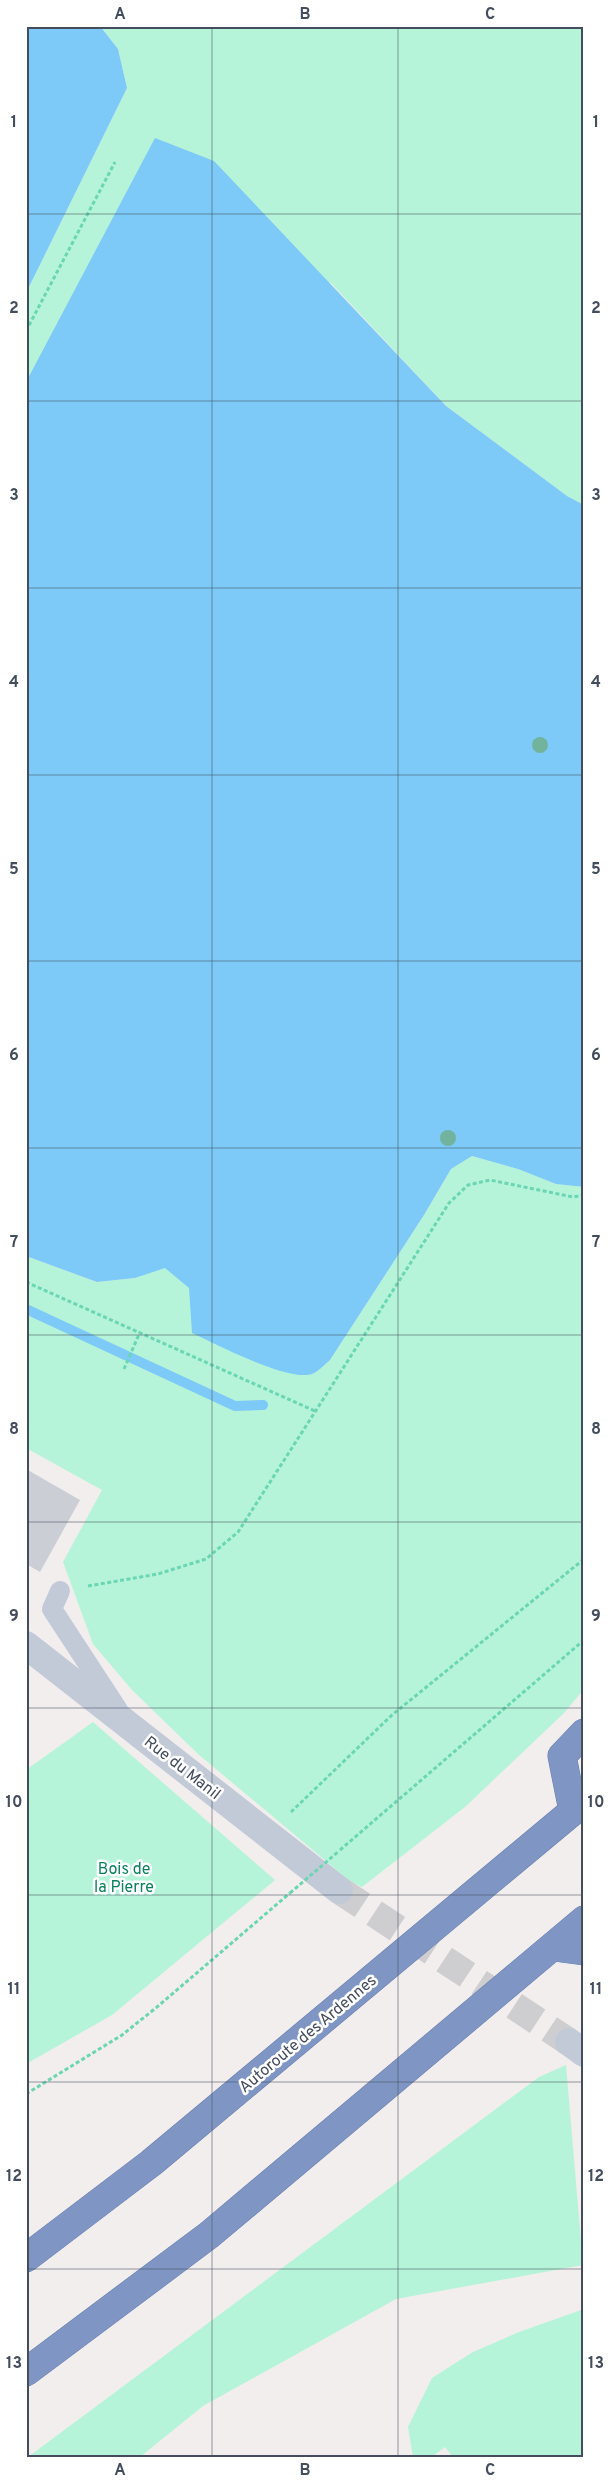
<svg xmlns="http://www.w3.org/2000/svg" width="610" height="2483" font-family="Overpass,sans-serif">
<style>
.green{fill:#b6f4d9}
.water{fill:#7dc9f7}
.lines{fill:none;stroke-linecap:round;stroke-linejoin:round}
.stream{stroke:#7dc9f7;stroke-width:10}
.building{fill:#ccced6}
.street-tunnel{stroke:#ceced0;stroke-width:28;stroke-dasharray:28 14;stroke-linecap:butt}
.highway-casing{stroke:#6a7faf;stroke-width:29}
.path{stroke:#6ad6b3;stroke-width:3;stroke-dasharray:4 2.5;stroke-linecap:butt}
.lane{stroke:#c2cad7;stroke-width:20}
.street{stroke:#c2cad7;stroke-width:28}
.highway{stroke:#7f95c3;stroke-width:28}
.path-bridge{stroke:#6ad6b3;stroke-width:3;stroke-dasharray:4 2.5;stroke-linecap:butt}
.tree{fill:#72b39d}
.grid{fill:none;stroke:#444d5d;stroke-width:1;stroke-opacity:0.55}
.labels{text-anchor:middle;stroke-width:5;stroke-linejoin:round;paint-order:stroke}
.street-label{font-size:16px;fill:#444d5d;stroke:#fff}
.park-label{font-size:16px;fill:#0b825b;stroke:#fff}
.neatline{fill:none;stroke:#444d5d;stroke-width:2}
.grid-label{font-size:16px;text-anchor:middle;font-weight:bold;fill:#444d5d}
</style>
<rect width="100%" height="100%" fill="#f1eeed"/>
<g class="green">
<polygon points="100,26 584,26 584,505 567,496 446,406 331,283 26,382 26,293 127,88 118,49"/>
<polygon points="472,1156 518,1169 556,1184 584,1187 584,1689 564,1713 465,1807 362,1887 351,1882 198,1754 132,1690 93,1644 63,1562 102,1490 26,1448 26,1256 97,1282 135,1278 165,1267 189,1288 312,1374 330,1360 424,1215 451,1169"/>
<polygon points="93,1722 275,1880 112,2015 26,2064 26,1770"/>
<polygon points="566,2065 583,2265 396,2299 203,2406 140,2457 28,2457 539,2077"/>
<polygon points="584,2309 584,2457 453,2457 445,2447 432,2457 413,2457 408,2427 432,2378 473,2352 519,2332"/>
</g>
<g class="water">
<polygon points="26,26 100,26 118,49 127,88 26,293"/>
<path d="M155 138 214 161 446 406 567 496 584 505V1187L556 1184 518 1169 472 1156 451 1169 424 1215 330 1360C325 1364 318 1372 312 1374 288 1382 216 1344 192 1333L189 1288 165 1268 135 1278 97 1282 26 1256V382Z"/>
</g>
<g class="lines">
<polyline class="stream" points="26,1309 235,1406 263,1405"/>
</g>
<polygon class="building" points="26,1469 80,1500 40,1572 26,1564"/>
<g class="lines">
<polyline class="street-tunnel" points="339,1890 569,2042"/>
<defs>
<g id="highway">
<polyline points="573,1811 562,1756 584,1733"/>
<polyline points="554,1947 584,1951"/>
<polyline points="26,2258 151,2163 584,1802"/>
<polyline points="26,2372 209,2235 584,1920"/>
</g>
</defs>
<use href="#highway" class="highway-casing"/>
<g class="path">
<polyline points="26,331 115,162"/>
<polyline points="26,1282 315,1411"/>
<polyline points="124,1369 140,1332"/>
<polyline points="88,1586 158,1574 206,1559 238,1532 449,1203 468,1185 490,1180 573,1197 584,1195"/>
<polyline points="291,1812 392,1715 584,1559"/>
<polyline points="340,1850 584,1640"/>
<polyline points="26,2094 122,2035 157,2007 290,1893"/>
</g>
<polyline class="lane" points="60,1591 52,1609 118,1710"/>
<g class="street">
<polyline points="26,1645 339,1890"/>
<polyline points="569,2042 584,2053"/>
</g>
<use href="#highway" class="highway"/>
<polyline class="path-bridge" points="290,1893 339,1851"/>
</g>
<g class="tree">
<circle cx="540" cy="745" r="8"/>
<circle cx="448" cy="1138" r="8"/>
</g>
<path class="grid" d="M212 26V2457M398 26V2457M26 214H584M26 401H584M26 588H584M26 775H584M26 961H584M26 1148H584M26 1335H584M26 1522H584M26 1708H584M26 1895H584M26 2082H584M26 2269H584"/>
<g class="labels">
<g class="street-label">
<text transform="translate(183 1767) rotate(38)" y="6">Rue du Manil</text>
<text transform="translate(307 2033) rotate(-40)" y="6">Autoroute des Ardennes</text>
</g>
<g class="park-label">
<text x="124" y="1874">Bois de<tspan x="124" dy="18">la Pierre</tspan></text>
</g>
</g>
<rect width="610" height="2483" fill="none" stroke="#ffffff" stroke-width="55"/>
<rect x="28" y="28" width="554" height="2428" class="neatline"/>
<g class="grid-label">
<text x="120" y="19">A</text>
<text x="305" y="19">B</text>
<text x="490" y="19">C</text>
<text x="14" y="127">1</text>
<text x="596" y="127">1</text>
<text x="14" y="313">2</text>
<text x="596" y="313">2</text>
<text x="14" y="500">3</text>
<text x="596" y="500">3</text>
<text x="14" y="687">4</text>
<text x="596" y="687">4</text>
<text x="14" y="874">5</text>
<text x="596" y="874">5</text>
<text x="14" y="1060">6</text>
<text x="596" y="1060">6</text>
<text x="14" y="1247">7</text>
<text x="596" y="1247">7</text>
<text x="14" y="1434">8</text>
<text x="596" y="1434">8</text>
<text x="14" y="1621">9</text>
<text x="596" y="1621">9</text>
<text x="14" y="1807">10</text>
<text x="596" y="1807">10</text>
<text x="14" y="1994">11</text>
<text x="596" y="1994">11</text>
<text x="14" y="2181">12</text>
<text x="596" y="2181">12</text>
<text x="14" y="2368">13</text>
<text x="596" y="2368">13</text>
<text x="120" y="2475">A</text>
<text x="305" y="2475">B</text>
<text x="490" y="2475">C</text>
</g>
</svg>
